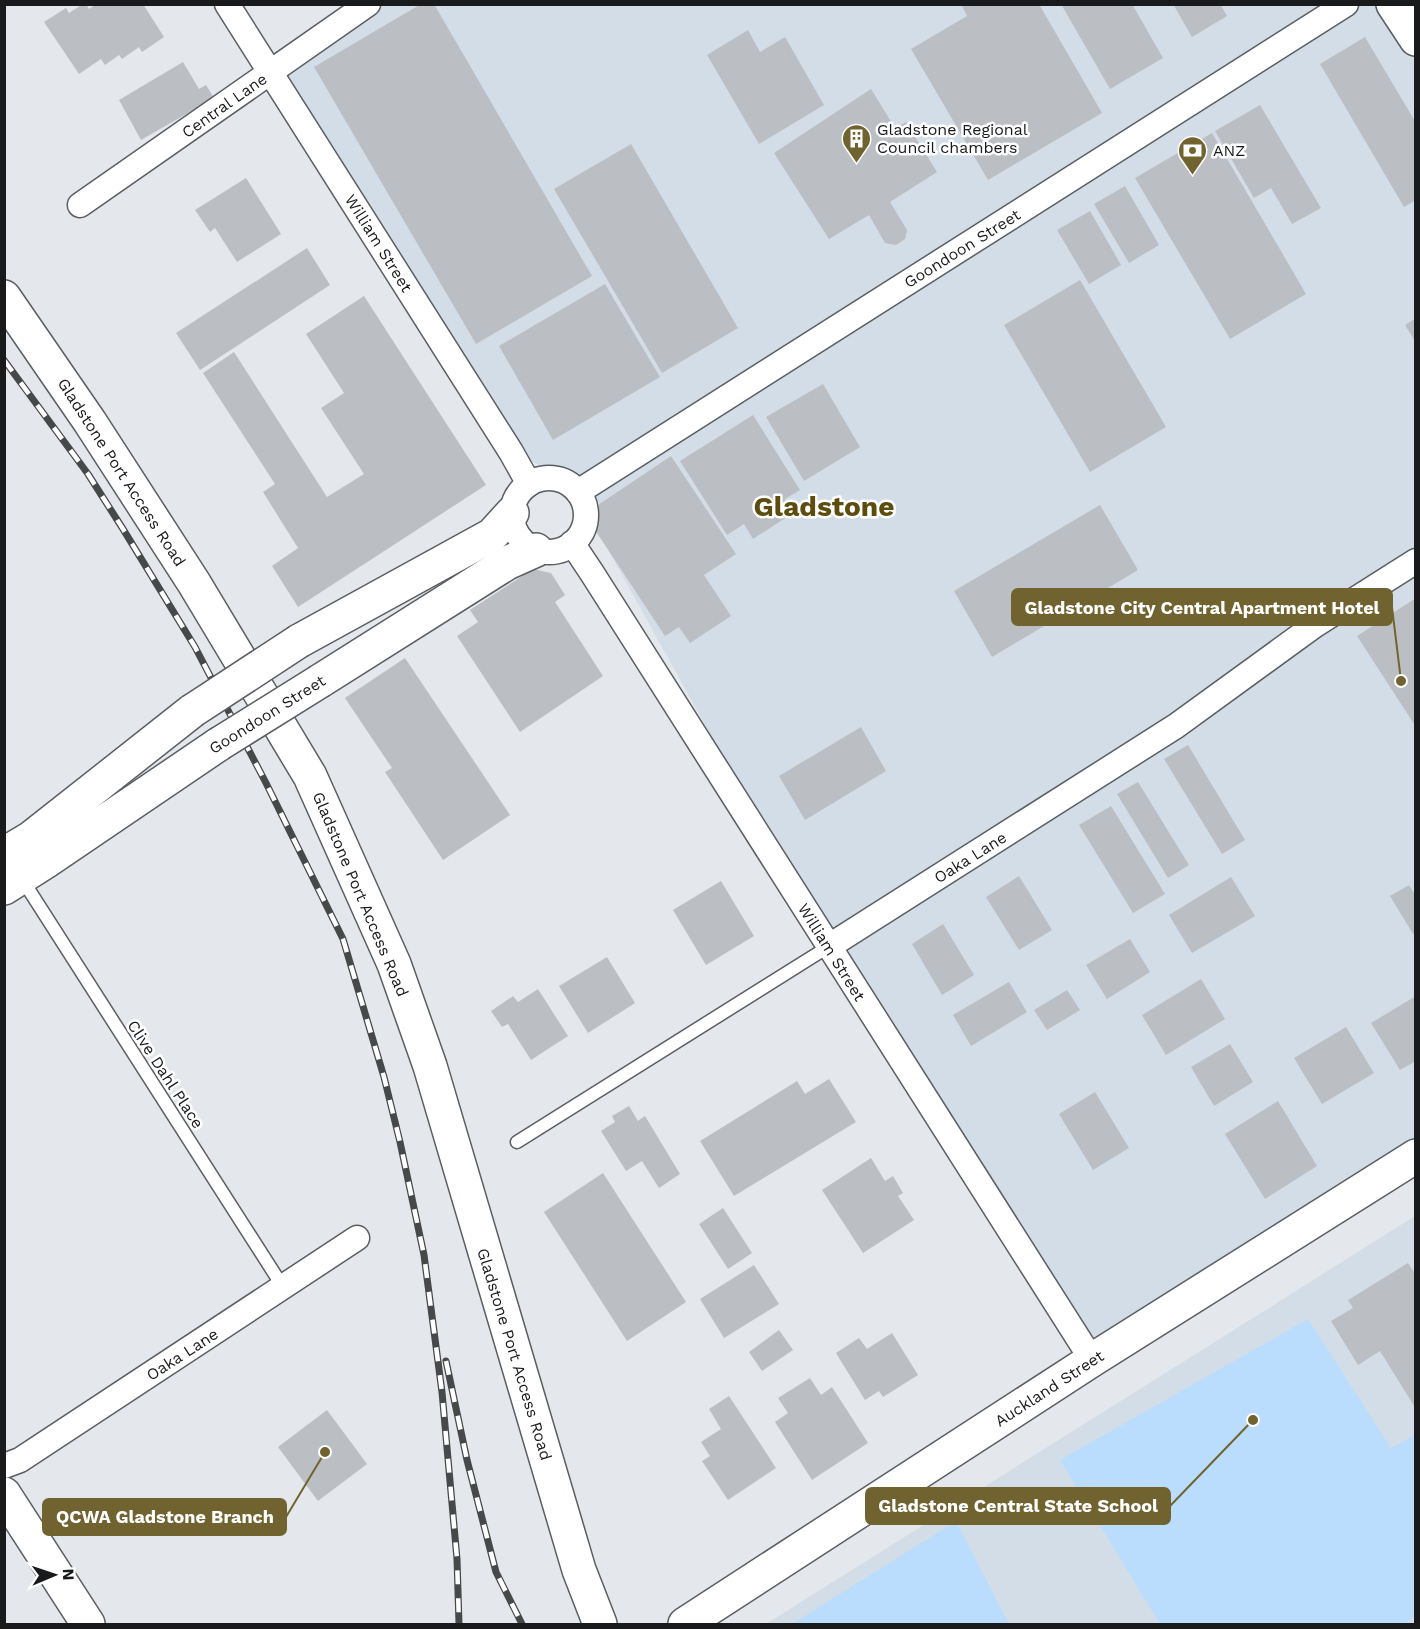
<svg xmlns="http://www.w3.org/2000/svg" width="1420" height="1629" font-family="'Work Sans',sans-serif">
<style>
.built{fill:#d3dde7}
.grass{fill:#baddfd}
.building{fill:#bbbfc3}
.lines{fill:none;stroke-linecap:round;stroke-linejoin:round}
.lane-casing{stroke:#5a5e62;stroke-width:15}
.street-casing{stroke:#5a5e62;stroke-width:27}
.secondary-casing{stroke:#5a5e62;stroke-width:36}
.lane{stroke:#fff;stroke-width:12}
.street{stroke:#fff;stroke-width:24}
.secondary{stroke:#fff;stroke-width:33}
.rail-casing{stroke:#46484a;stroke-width:7}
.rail{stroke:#fff;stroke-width:4.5;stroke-dasharray:14;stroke-linecap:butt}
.secondary-bridge-casing{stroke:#5a5e62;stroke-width:36;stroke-linecap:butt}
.secondary-bridge{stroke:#fff;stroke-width:33}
.labels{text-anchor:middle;stroke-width:5;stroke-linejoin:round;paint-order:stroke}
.street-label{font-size:16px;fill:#181a1b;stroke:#fff}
.poi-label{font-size:16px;fill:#181a1b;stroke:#fff;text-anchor:start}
.town-label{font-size:28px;font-weight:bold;fill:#5c4d0f;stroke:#fff}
.leader{fill:none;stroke:#706330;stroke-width:2}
.callout-dot{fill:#706330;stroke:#fff;stroke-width:2}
.callout{fill:#706330;stroke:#706330;stroke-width:2}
.callout-label{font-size:18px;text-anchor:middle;font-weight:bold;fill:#fff}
</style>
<rect width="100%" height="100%" fill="#e4e8ec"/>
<g class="built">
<polygon points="368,5 1415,5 1415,1156 1092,1360 828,947 585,508 546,468 511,452 271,73"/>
<polygon points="1415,1216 1415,1624 766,1624"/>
</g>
<g class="grass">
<polygon points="1308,1319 1391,1448 1415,1435 1415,1616 1404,1624 1160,1624 1060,1460"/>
<polygon points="956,1521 1009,1624 792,1624"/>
</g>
<g class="building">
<polygon points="83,4 86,4 89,9 97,4 143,4 164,37 142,52 139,47 122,59 119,55 105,65 101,59 79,74 44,22 66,8 69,13"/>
<polygon points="421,4 434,4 592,276 476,344 314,67"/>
<polygon points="961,4 1039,4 1102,113 988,180 911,49 967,16"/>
<polygon points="1061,4 1132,4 1163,58 1110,89"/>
<polygon points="1173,4 1220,4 1227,16 1192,37"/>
<polygon points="748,30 760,52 785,37 824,105 759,144 707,55"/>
<polygon points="1365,37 1416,123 1416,200 1404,207 1320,64"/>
<polygon points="183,62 199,89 206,85 214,98 141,140 119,100"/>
<polygon points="871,89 895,128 906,122 937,172 890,202 907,230 905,239 896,245 885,243 869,215 829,239 774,153"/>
<polygon points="1260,105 1321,208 1292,224 1271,188 1254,198 1215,131"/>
<polygon points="1212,133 1306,294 1230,339 1135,178"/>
<polygon points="631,144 738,328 662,373 554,189"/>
<polygon points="246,178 281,234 237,262 215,228 210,232 195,210"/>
<polygon points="1125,186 1159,245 1129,263 1094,204"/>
<polygon points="1090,211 1121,265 1089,284 1057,230"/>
<polygon points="307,248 330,285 200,370 176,333"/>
<polygon points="1080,280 1166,427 1090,472 1004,325"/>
<polygon points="605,284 660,377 553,440 499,346"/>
<polygon points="364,296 486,485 298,607 272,566 298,548 263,492 275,484 203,373 234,352 327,497 364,474 321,408 344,393 306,334"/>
<polygon points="1416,318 1416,343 1405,325"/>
<polygon points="823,384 860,447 804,481 766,417"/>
<polygon points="753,415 800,490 785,499 793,513 753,539 744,524 727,535 680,461"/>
<polygon points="671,456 736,554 704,575 731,616 690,643 679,627 665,636 593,527 598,505"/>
<polygon points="1100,505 1138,570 992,657 954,591"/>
<polygon points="533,569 551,573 565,595 555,602 603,676 520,732 457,636 478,622 470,610"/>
<polygon points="1416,598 1416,727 1357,636"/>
<polygon points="405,658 510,815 443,860 385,772 392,768 345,698"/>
<polygon points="861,727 886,771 805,820 779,776"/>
<polygon points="1188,745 1245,840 1222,854 1164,759"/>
<polygon points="1138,782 1189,865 1168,878 1117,794"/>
<polygon points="1111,806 1165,894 1133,913 1079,825"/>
<polygon points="1019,876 1052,930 1019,950 986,897"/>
<polygon points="1231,877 1255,916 1192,953 1169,915"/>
<polygon points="721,881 754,936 706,965 673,910"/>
<polygon points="1409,885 1416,896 1416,933 1413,934 1390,896"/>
<polygon points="943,924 974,975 942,995 912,944"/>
<polygon points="1130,939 1150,972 1107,999 1086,965"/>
<polygon points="607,957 635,1003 588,1033 559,986"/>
<polygon points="1201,979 1225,1019 1166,1055 1142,1015"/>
<polygon points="1009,982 1027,1012 971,1046 953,1015"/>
<polygon points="538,989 568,1036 531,1060 508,1024 502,1027 491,1011 513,996 518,1002"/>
<polygon points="1067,990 1080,1010 1047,1030 1034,1010"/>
<polygon points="1416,996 1416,1061 1400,1070 1371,1023"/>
<polygon points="1346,1027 1374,1073 1322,1104 1294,1058"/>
<polygon points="1230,1044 1253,1082 1214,1106 1191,1067"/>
<polygon points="829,1079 856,1122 734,1196 700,1141 797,1081 805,1094"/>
<polygon points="1095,1092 1129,1148 1093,1170 1059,1114"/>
<polygon points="1278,1101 1317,1166 1265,1199 1225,1134"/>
<polygon points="629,1106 638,1121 645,1116 680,1174 659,1188 642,1161 626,1171 601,1131 615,1122 612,1116"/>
<polygon points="871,1158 885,1181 893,1176 903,1193 898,1196 914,1220 863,1253 822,1190"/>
<polygon points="603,1173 686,1302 627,1341 544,1212"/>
<polygon points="723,1208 752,1253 728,1269 699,1224"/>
<polygon points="1408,1263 1416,1275 1416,1409 1380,1351 1358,1365 1331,1321 1353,1308 1348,1300"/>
<polygon points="754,1265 779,1304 724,1338 700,1299"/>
<polygon points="779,1330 793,1350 762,1371 749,1352"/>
<polygon points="892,1333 918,1375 883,1397 879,1391 865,1400 836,1353 859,1338 867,1349"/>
<polygon points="810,1378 821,1395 832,1387 868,1443 812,1480 775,1422 788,1413 778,1398"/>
<polygon points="729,1396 776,1468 728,1500 702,1461 710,1456 701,1442 721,1429 709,1409"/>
<polygon points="327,1410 367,1464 318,1501 278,1447"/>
</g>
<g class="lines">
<defs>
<g id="lane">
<polyline points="22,879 283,1287"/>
<polyline points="517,1142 828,947"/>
</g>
<g id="street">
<polyline points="227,4 511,452 529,484"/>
<polyline points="80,205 368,4"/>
<circle cx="549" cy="515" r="37"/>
<polyline points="578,492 1346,4"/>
<polyline points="572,543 592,573 1092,1360"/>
<polyline points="828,947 1176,726 1315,625 1416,561"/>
<polyline points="4,1466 20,1460 357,1238"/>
</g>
<g id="secondary">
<polyline points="1393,4 1416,39"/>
<polyline points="4,297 90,422 194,583 310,776 394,964 430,1066 579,1570 600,1624"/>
<polyline points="299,641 492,535 512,513"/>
<polyline points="320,681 507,563 536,550"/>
<polyline points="4,854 31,838 192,711"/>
<polyline points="4,888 45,862 219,744"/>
<polyline points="4,1494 88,1624"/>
<polyline points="685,1624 1092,1360 1416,1156"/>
</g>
</defs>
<use href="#lane" class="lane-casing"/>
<use href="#street" class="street-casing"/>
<use href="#secondary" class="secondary-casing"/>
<use href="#lane" class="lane"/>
<use href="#street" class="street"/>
<use href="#secondary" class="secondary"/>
<defs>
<g id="rail">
<polyline points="4,360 88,474 123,529 195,647 266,783 343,939 384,1077 400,1142 424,1255 442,1392 457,1559 459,1624"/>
<polyline points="446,1361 467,1460 496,1572 522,1624"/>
</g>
</defs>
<use href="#rail" class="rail-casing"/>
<use href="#rail" class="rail"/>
<defs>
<g id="secondary-bridge">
<polyline points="192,711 299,641"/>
<polyline points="219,744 320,681"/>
</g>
</defs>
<use href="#secondary-bridge" class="secondary-bridge-casing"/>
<use href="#secondary-bridge" class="secondary-bridge"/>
</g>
<defs>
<symbol id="building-pin" viewBox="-11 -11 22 30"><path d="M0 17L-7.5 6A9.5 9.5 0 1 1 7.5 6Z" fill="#706330" stroke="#fff"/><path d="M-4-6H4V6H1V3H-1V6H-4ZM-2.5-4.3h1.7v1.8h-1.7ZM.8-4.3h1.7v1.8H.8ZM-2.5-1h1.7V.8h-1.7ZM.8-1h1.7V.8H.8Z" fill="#fff"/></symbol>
<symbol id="bank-pin" viewBox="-11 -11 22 30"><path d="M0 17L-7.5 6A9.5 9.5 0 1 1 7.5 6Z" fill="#706330" stroke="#fff"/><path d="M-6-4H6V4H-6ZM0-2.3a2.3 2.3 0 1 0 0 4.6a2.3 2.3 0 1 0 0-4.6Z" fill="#fff"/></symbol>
</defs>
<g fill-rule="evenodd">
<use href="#building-pin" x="840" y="122" width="33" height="45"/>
<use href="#bank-pin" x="1176" y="134" width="33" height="45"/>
</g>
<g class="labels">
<g class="street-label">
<text transform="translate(224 105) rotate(-35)" y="6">Central Lane</text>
<text transform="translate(379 243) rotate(58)" y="6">William Street</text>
<text transform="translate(962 248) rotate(-32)" y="6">Goondoon Street</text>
<text transform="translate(122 472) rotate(57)" y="6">Gladstone Port Access Road</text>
<text transform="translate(267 714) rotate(-32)" y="6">Goondoon Street</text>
<text transform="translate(970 857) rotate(-32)" y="6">Oaka Lane</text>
<text transform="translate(361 894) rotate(67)" y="6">Gladstone Port Access Road</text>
<text transform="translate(832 952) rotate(58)" y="6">William Street</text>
<text transform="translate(166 1074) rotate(57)" y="6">Clive Dahl Place</text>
<text transform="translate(182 1354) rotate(-33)" y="6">Oaka Lane</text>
<text transform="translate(515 1354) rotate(73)" y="6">Gladstone Port Access Road</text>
<text transform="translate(1049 1388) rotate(-33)" y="6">Auckland Street</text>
</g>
<g class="poi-label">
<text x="877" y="135">Gladstone Regional<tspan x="877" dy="18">Council chambers</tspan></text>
<text x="1213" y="156">ANZ</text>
</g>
<g class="town-label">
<text x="824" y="516">Gladstone</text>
</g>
</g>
<path class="leader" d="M1401 681L1392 607M1253 1420L1170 1506M325 1452L286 1517"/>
<g class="callout-dot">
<circle cx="1401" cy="681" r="6"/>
<circle cx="1253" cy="1420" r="6"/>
<circle cx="325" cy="1452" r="6"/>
</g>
<g class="callout">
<rect x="1012" y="589" width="380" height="36" rx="6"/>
<rect x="866" y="1488" width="304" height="36" rx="6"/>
<rect x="43" y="1499" width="243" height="36" rx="6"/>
</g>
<g class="callout-label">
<text x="1202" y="614">Gladstone City Central Apartment Hotel</text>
<text x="1018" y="1512">Gladstone Central State School</text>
<text x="165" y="1523">QCWA Gladstone Branch</text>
</g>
<rect width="1420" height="1629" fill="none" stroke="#181a1b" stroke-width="12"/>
<g transform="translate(54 1575) rotate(88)" stroke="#ffffff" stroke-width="4.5" paint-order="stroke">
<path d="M0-4.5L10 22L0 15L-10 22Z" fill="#181a1b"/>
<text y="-9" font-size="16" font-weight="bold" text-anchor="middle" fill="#181a1b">N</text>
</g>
</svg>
